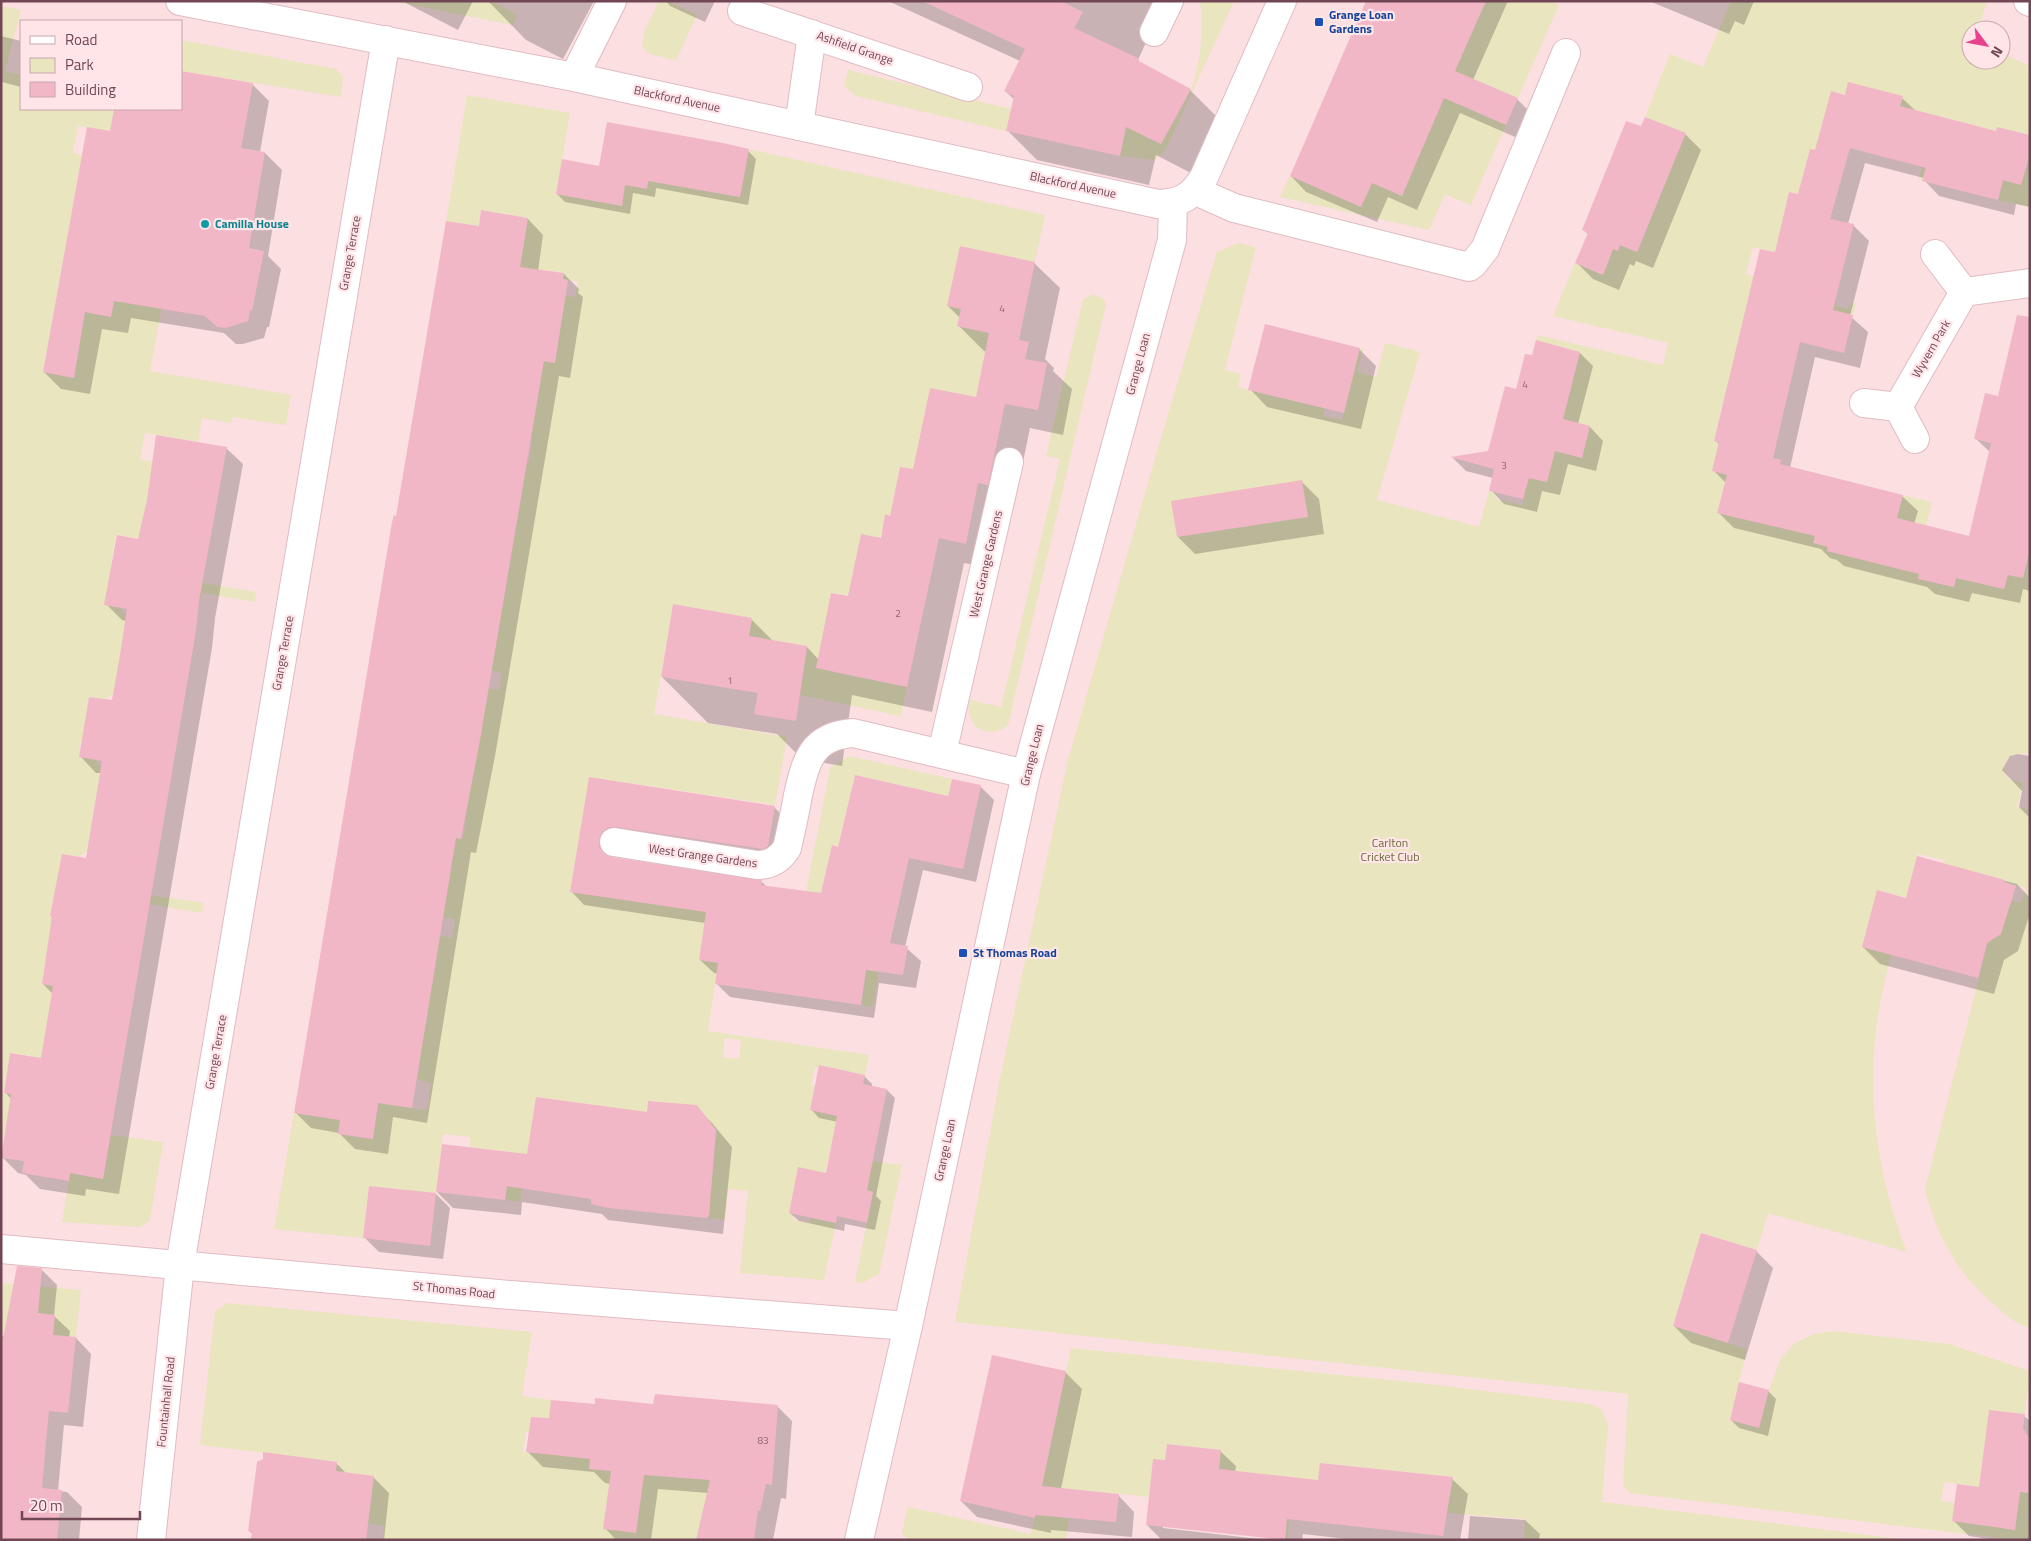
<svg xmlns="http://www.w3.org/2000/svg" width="2031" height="1541" font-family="'Titillium Web',sans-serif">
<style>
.green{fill:#e9e5be;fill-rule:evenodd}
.shadow{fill:#0003}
.building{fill:#f2b7c7}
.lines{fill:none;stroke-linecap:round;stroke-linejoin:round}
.minor-casing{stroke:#e0bbc3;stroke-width:30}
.minor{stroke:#fff;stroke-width:28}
.transit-dot{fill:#1a4fb4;stroke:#ffe5e7;stroke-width:2}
.culture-dot{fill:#0f9aa8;stroke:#ffe5e7;stroke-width:2}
.labels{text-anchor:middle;stroke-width:4.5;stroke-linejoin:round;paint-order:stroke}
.number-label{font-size:10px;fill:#926372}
.transit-label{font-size:12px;font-weight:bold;fill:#164399;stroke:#ffe5e7;text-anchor:start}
.street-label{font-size:12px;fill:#724755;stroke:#ffe5e7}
.culture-label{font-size:12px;font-weight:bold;fill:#0d838f;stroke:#ffe5e7;text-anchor:start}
.park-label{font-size:12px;fill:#6b6d3a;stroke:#ffe5e7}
</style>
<rect width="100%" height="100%" fill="#fcdfe1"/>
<g class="green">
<polygon points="392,1 492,1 517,15 513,25"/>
<polygon points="659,1 668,1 697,15 676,60 649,54 642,46 644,32"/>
<path d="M1200 1H1234L1166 149 1154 160 1120 156 1127 123 1146 137 1161 144C1171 126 1183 108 1191 89 1201 63 1204 28 1200 1Z"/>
<polygon points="1484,1 1552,1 1559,5 1518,98 1486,85 1474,111 1506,125 1471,205 1445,194 1429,230 1280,197 1290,176 1361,207 1372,183 1437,115 1451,80 1422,68 1472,32 1486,2"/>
<path d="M1731 1H1987L1978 30H1971V60H2001V53L2030 66V135L1997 127 1996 131 1939 116 1922 181 1919 180 1922 167 1909 164 1921 115 1899 109 1903 96 1845 95 1831 91 1820 131 1830 154 1810 149 1800 186 1836 195 1835 203 1789 192 1775 252 1753 247 1746 274 1836 299 1835 306 1847 309 1853 303H1856L1853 315 1813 306 1734 397 1785 409 1783 415 1760 409 1758 414 1722 405 1714 441 1733 445 1712 471 1727 475 1717 513 1772 526 1798 521 1810 471 1829 477 1827 551 1904 570 1897 518 1903 495 1932 502 1922 542 1926 543 1918 579 1953 587 1956 578 2004 588 2008 575 2023 578 2030 549V755L2022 753 2012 755C2002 763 2002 772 2010 780L2023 783 2017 807 2030 810V1328C2017 1325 2007 1316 1998 1308 1960 1278 1936 1236 1925 1189L1989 938 1997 936 2002 929 2000 898 2021 903 2026 888 2004 882 2005 880 1943 864 1944 860 1918 854 1906 898 1878 890 1862 947 1891 955C1885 980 1879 1005 1876 1030 1867 1106 1879 1181 1907 1252L1768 1213 1757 1250 1701 1233 1673 1326 1747 1349 1730 1420 1759 1428 1769 1390 1781 1358 1794 1344 1813 1334 1833 1331 1949 1344 2030 1371 2025 1414 1989 1410 1979 1487 1944 1482 1941 1501 1955 1503 1953 1521 2015 1529 2020 1492 2030 1493V1540H2016L1630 1493 1623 1485 1628 1394 955 1322 1000 1078 1068 760 1160 441 1217 252 1238 243 1256 247 1225 370 1241 374 1238 387 1280 398 1326 402 1323 416 1342 420 1348 394 1352 346 1363 349 1357 372 1376 377 1385 343 1420 352 1377 500 1479 527 1489 491 1497 493 1496 499 1522 505 1529 478 1547 482 1555 451 1582 458 1590 426 1563 419 1580 352 1536 340 1538 335 1663 365 1668 343 1553 316 1575 263 1603 275 1610 259 1582 247 1588 232 1618 250 1620 245 1638 252 1685 133 1645 117 1670 54 1703 67Z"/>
<polygon points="1,6 21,10 5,71 21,75 21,109 114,109 110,131 78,126 73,153 82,155 43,372 73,378 85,312 111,317 115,293 162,306 150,371 291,395 286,425 233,417 231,423 202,418 198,442 145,433 140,459 154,462 140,539 116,535 111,562 203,578 203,583 256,592 255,602 202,593 200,601 108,586 119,607 127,617 115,692 106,699 89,697 86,714 179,729 142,750 81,740 79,757 95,759 101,768 87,851 78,857 62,854 59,870 151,895 204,903 202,913 148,904 147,913 53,898 50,916 67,919 44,968 42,984 62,988 41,1063 31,1056 10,1053 4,1093 25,1096 29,1134 5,1130 1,1154"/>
<polygon points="181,40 336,69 343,77 341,97 181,71"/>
<polygon points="848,70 1011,109 1006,131 856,96 844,86"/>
<path d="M467 95 570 113 556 194 621 206 625 185 647 189 657 131 696 138 688 188 740 197 749 149 1045 215 1035 262 960 247 947 306 961 309 957 326 989 333 976 397 930 388 913 469 900 467 890 516 885 515 880 538 861 535 848 596 831 593 828 611 844 614 832 672 907 687 901 716 800 695 808 646 749 636 752 618 673 605 654 714 787 737 775 805 589 777 570 892 677 908 806 892 830 768 849 756 952 779 948 796 855 775 838 847 832 845 822 888 832 890 826 917 893 932 891 939 884 938 873 1007 861 1005 867 964 702 940 699 960 718 963 708 1031 869 1055 865 1075 819 1065 818 1069 815 1068 811 1085 815 1086 810 1109 837 1116 830 1155 902 1165 879 1274 862 1283 855 1282 873 1192 866 1190 871 1168 828 1159 825 1173 798 1168 789 1213 794 1214 793 1220 809 1223 811 1218 836 1223 824 1280 740 1273 748 1191 728 1189 725 1220 707 1218 717 1129 705 1128 687 1105 648 1101 645 1122 591 1199 581 1198 595 1105 536 1097 520 1202 505 1200 510 1152 470 1147V1137L443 1134 434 1208 405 1205 406 1190 369 1186 363 1238 274 1229 294 1113 340 1120 338 1134 372 1139 381 1090 411 1108 427 1110 431 1083 417 1080 420 1064 400 1060 424 1033 428 1014 410 1011 432 985 436 965 415 961 408 930 452 938 455 919 426 914 424 832 463 838 466 819 443 815 449 682 499 690 502 672 453 665 489 504 519 509 523 489 483 481 498 457 529 462 532 441 491 434 516 358 555 363 558 344 554 294 575 297 578 282 563 279 564 273 544 270 519 272 528 218 481 210 479 226 446 221ZM724 1038 741 1040 739 1059 723 1057Z"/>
<polygon points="2030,154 2029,207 1998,200 2003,181 2021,185"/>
<path d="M1093 294 1103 299 1106 304 1008 725C996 736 975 734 970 716 968 711 969 706 970 700L1001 707 1060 459 1046 456 1083 299Z"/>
<polygon points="111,1135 163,1142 150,1220 142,1226 136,1227 62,1222 70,1173 103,1179"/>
<polygon points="1,1283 81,1290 76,1337 53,1335 55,1315 38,1313 39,1298 11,1295 7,1330 4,1335 1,1335"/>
<polygon points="228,1303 532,1332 522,1396 551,1400 549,1418 531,1417 529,1432 526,1432 523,1452 539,1454 540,1447 591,1453 589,1469 762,1484 696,1540 383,1540 384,1526 355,1522 371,1494 373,1476 336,1471 337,1462 200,1445 215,1311"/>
<polygon points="1071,1348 1420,1383 1590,1404 1601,1409 1608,1425 1602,1502 1908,1540 1524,1540 1525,1519 1446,1513 1452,1477 1321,1463 1318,1482 1296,1480 1287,1540 1285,1540 1290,1495 1212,1532 1220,1450 1167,1444 1165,1460 1153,1459 1161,1498 1084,1490 1081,1519 1069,1518 1066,1540 907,1540 902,1532 908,1507 1031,1534"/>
</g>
<g class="shadow">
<polygon points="402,1 473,1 458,30"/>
<polygon points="488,1 594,1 563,59 526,40"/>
<polygon points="666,1 715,1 705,22 670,6"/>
<polygon points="888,1 1165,1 1138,60 1142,65 1190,90 1220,120 1191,173 1156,155 1149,185 1037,160 1007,130 1015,100 1005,91 1020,61"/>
<polygon points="1367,1 1508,1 1473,80 1517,99 1533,115 1522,140 1460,113 1417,210 1388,197 1377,222 1306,192 1291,176"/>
<polygon points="1649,1 1754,1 1744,25 1735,21 1729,34"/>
<polygon points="1,36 21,41 21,87 2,82 1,85"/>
<polygon points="252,84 269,101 260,152 265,153 282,170 268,256 281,269 269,327 267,327 264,338 243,344 236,344 224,333 131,318 128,333 102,329 90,394 61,389 44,372 111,132 115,109 181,109"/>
<polygon points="1846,96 1902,98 1917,112 1997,132 2030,136 2030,207 2016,204 2014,215 1939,196 1924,180 1924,178 1865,163 1848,224 1853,225 1869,241 1850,316 1868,332 1860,368 1815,357 1790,468 1902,496 1918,511 1914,524 1970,538 1990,452 1975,438 1999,398 2030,333 2030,591 2023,589 2020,603 1972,593 1969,602 1935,594 1927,587 1844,566 1837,560 1830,558 1821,549 1734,528 1719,513 1726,483 1714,471 1720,445 1715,440 1776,254 1816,152"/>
<polygon points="1641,128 1685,134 1701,150 1653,268 1636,261 1634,266 1630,264 1619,290 1593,279 1577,263 1589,235 1583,229"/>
<polygon points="748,151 756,159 748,205 656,188 655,197 633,193 630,214 565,202 557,194 600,167"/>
<polygon points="528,219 543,235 538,271 564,274 579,289 578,293 583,297 570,378 559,376 495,756 476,853 471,852 427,1123 393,1117 388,1154 355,1149 339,1133 311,1128 295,1112 397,517 480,228"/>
<polygon points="1034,263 1060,288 1045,359 1054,368 1053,371 1072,389 1063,435 1030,428 1013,510 1004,508 991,568 964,563 932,712 852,695 842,766 802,759 777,734 708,723 662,677 752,620 773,641 807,647 819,660 849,597 882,540 891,517 914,470 977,399 987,352 984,351 959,326 960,318 948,306"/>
<polygon points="1359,349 1376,366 1361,429 1267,407 1250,389"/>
<polygon points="1580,353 1593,366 1578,424 1590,427 1603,441 1596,471 1568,464 1560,495 1542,491 1537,512 1504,504 1491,490 1493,478 1466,471 1453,458 1489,453 1533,357"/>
<polygon points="226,448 243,464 215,618 212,648 119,1194 86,1189 85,1196 40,1189 26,1175 18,1173 2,1157 11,1099 5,1092 42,1060 53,994 43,984 53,918 51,916 87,860 101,773 96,773 80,756 113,702 126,621 122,620 106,604 138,540"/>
<polygon points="1302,482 1319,499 1324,534 1195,554 1178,537"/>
<polygon points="2018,754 2030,756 2030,818 2019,807 2022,791 2002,770 2010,756"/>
<polygon points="590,779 774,807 787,820 781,860 612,853 612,859 762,882 767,887 822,894 839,848 949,797 953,780 981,787 994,800 976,882 923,870 905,947 921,961 916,988 879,983 874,1018 730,997 716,983 718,974 714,973 700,960 705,923 584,905 571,891"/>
<polygon points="1918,858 2017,884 2030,898 2030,913 2018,951 2004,960 1994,994 1880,964 1863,947 1907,899"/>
<polygon points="864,1076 872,1084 872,1087 887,1090 895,1098 876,1196 881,1201 875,1230 845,1224 844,1231 799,1221 790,1213 826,1174 838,1122 819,1118 811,1109"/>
<polygon points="696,1107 712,1123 732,1147 723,1234 608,1220 602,1214 522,1202 521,1215 453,1208 437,1192 648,1114"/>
<polygon points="436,1194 450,1208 443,1259 379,1252 365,1238"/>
<polygon points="1756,1251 1773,1268 1745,1360 1691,1343 1674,1326"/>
<polygon points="42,1270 57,1285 54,1316 70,1331 69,1338 76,1338 91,1354 83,1427 64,1425 58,1491 67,1492 82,1507 79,1540 1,1540 1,1336 5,1336"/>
<polygon points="1065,1372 1082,1389 1061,1489 1118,1495 1134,1512 1132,1537 1051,1530 1051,1533 977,1517 961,1501"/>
<polygon points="1768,1391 1776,1399 1768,1436 1739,1428 1731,1420"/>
<polygon points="596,1406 777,1406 792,1421 786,1499 781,1498 773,1540 697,1540 708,1493 658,1489 651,1540 616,1540 605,1528 611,1484 605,1483 594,1472 543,1467 528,1452 550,1420"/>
<polygon points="2024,1416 2030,1421 2030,1540 1995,1540 1969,1536 1954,1521 1980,1488"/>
<polygon points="1220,1451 1236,1466 1235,1472 1319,1482 1452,1479 1468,1494 1460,1540 1355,1540 1303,1534 1302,1540 1291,1540 1163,1526 1163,1528 1268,1540 1162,1540 1147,1525 1167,1461"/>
<polygon points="336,1463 347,1474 373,1477 389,1493 384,1540 252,1540 253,1534 249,1531"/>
<polygon points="1470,1516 1525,1520 1540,1534 1539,1540 1468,1540"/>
</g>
<g class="building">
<polygon points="922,1 1061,1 1083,12 1074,28 1138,58 1137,60 1191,89 1161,144 1126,127 1120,156 1006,131 1014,96 1004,91 1025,49"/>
<polygon points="1366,1 1486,1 1455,71 1518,98 1506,125 1444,98 1402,196 1372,183 1361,207 1290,176"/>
<polygon points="181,71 253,83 241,148 265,152 249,248 264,251 252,311 250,310 248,321 226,328 217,327 205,316 114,301 111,317 85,312 74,378 43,372 87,127 110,131 114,109 181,109"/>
<polygon points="1848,82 1903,96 1900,106 1996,131 1997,127 2030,135 2030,154 2021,185 2003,180 1998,200 1922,181 1926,168 1850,148 1830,219 1854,224 1833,310 1853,315 1844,353 1800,342 1773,458 1781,460 1780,464 1903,495 1897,518 1969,536 1991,443 1974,439 1985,393 1998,396 2017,315 2030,317 2030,549 2023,578 2008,575 2004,589 1956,578 1954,587 1918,579 1919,574 1827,551 1828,547 1813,543 1815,536 1717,513 1727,475 1712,471 1719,442 1714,441 1760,249 1775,252 1789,192 1798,194 1810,149 1815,150 1831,91 1845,95"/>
<polygon points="1645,117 1686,133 1637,252 1620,245 1618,251 1613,249 1603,275 1575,263 1588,233 1582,230 1626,121 1641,126"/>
<polygon points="607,122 723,143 749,149 740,197 648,181 647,189 625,185 622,206 556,194 562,159 599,166"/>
<polygon points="481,210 528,218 520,267 564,273 563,279 568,280 555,363 544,361 480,740 461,839 456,838 412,1108 378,1103 373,1139 338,1134 340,1120 294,1113 392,522 394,515 396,516 446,221 479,226"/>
<polygon points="960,246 1035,262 1019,340 1029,342 1025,359 1047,363 1038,410 1005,404 988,485 978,483 966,544 939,538 907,687 816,668 831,593 848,596 861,534 881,538 885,514 890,516 900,467 913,469 930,388 976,397 989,333 957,326 961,309 947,306"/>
<polygon points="1265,324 1360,348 1344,413 1248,390"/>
<polygon points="1536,340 1580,352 1563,419 1590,426 1582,458 1555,451 1547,482 1529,478 1523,499 1489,491 1494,469 1450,457 1488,451 1505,386 1516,389 1525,354 1532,355"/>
<polygon points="156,435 227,447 199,601 196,631 103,1179 70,1173 69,1181 22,1173 24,1161 1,1158 11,1094 4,1093 10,1053 41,1058 53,986 42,984 52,916 50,916 62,854 86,858 102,761 79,757 89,697 112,700 120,655 127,609 104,605 117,535 138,539 147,500"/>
<polygon points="1302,480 1308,517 1177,537 1171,501"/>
<polygon points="673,604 752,618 749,636 807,646 796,721 754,714 758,693 661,677"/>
<polygon points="855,775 948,796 952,779 981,785 963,869 909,858 890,943 908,946 903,975 866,970 861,1005 715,984 718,963 699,960 706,912 570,892 589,777 775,806 768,846 763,849 616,827 609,827 602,832 599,839 599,847 605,854 612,857 762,880 761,885 821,893 832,845 838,847"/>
<polygon points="1917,856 2005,880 2004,882 2016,886 2001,934 1987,943 1978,978 1862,947 1877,890 1906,898"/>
<polygon points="819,1065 865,1075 863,1084 887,1089 867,1190 873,1192 867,1223 837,1216 836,1223 789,1213 798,1167 826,1173 837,1116 810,1110"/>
<polygon points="536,1097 647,1112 648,1101 697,1105 716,1130 709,1216 707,1218 608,1208 591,1204 591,1199 507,1186 505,1200 436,1192 442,1144 527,1154"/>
<polygon points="369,1186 436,1193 430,1246 363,1238"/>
<polygon points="1701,1233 1757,1250 1728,1343 1673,1326"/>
<polygon points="17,1266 42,1268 38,1313 55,1315 53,1335 76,1337 68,1413 49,1411 46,1442 42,1488 62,1490 57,1540 1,1540 1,1349"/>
<polygon points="992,1355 1066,1371 1042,1486 1119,1494 1116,1522 1035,1515 1035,1518 960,1501"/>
<polygon points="1739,1382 1769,1390 1759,1428 1730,1420"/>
<polygon points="655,1394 778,1405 772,1485 766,1484 760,1511 758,1510 754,1540 696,1540 710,1480 644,1475 636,1533 603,1529 611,1471 589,1469 590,1459 526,1452 531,1417 549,1418 551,1400 595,1404 595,1398 653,1404"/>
<polygon points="1989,1410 2025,1414 2023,1428 2030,1439 2030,1493 2020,1492 2015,1530 1952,1521 1957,1484 1979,1487"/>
<polygon points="1167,1444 1221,1450 1219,1469 1318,1480 1320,1463 1453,1477 1443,1536 1287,1519 1285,1540 1146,1525 1153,1459 1165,1460"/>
<polygon points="263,1452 337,1462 336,1471 374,1476 366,1540 251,1540 252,1531 248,1531 257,1462 263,1459"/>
</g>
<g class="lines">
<defs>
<g id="minor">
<path d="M180 1 574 77 1158 204C1181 203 1192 197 1204 177L1282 1"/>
<polyline points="2028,1 2030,2"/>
<polyline points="742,11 968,87"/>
<polyline points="1154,32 1169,1"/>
<polyline points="574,77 612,1"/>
<polyline points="799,126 812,34"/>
<polyline points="1196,191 1234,208 1469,267 1473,264 1485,249 1566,53"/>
<polyline points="1935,254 1964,292"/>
<polyline points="1864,403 1898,407"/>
<polyline points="1915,439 1898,407 1964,292 2030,283"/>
<polyline points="942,753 1009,462"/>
<path d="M614 842 757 865C771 865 780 859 787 848 791 830 795 813 798 795 806 760 812 736 853 733L1026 774"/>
<polyline points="1,1249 498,1294 908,1326"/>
<polyline points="151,1540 180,1265 386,40"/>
<polyline points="859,1540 908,1326 1026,774 1172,240 1173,203"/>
</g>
</defs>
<use href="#minor" class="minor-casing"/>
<use href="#minor" class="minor"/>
</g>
<g class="transit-dot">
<rect x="1314" y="17" width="10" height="10" rx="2.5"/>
<rect x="958" y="948" width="10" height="10" rx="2.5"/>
</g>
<circle class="culture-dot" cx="205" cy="224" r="5"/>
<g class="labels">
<g class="number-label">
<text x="1002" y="312">4</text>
<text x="1525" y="388">4</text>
<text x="1504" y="469">3</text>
<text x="898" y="617">2</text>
<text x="730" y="684">1</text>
<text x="763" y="1444">83</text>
</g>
<g class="transit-label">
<text x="1329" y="19">Grange Loan<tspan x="1329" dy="14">Gardens</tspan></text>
<text x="973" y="957">St Thomas Road</text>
</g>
<g class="street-label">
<text transform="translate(855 48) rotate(19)" y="4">Ashfield Grange</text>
<text transform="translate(677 99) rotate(12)" y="4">Blackford Avenue</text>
<text transform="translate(1073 185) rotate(12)" y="4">Blackford Avenue</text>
<text transform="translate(350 253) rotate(-80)" y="4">Grange Terrace</text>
<text transform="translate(1931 349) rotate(-60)" y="4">Wyvern Park</text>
<text transform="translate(1138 364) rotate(-75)" y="4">Grange Loan</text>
<text transform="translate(986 564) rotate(-77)" y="4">West Grange Gardens</text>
<text transform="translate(283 653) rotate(-80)" y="4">Grange Terrace</text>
<text transform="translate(1032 755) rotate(-76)" y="4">Grange Loan</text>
<text transform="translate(703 856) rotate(8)" y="4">West Grange Gardens</text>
<text transform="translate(216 1052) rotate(-80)" y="4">Grange Terrace</text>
<text transform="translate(945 1150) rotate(-78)" y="4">Grange Loan</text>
<text transform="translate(454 1290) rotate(6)" y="4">St Thomas Road</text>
<text transform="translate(166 1402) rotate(-84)" y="4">Fountainhall Road</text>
</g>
<g class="culture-label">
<text x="215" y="228">Camilla House</text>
</g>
<g class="park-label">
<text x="1390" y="847">Carlton<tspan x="1390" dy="14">Cricket Club</tspan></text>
</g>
</g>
<rect width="2031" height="1541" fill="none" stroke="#724755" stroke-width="5"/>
<rect x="20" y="20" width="162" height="90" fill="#ffe5e7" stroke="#c7a6ad"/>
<rect x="30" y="36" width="25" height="8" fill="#ffffff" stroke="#c7a6ad"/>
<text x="65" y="45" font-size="15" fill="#724755">Road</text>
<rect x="30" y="58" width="25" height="15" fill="#e9e5be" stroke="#c7a6ad"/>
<text x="65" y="70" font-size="15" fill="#724755">Park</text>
<rect x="30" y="82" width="25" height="15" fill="#f2b7c7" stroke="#c7a6ad"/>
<text x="65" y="95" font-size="15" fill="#724755">Building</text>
<g transform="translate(1986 45) rotate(122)"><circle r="24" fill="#ffe5e7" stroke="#c7a6ad"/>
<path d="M0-4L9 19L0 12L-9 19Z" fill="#e8428e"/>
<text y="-8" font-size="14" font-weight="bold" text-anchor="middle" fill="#724755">N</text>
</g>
<path d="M22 1511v8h118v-8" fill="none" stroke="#724755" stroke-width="2.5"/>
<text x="30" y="1511" font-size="15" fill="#724755" stroke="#ffe5e7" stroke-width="4" paint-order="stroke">20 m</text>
</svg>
